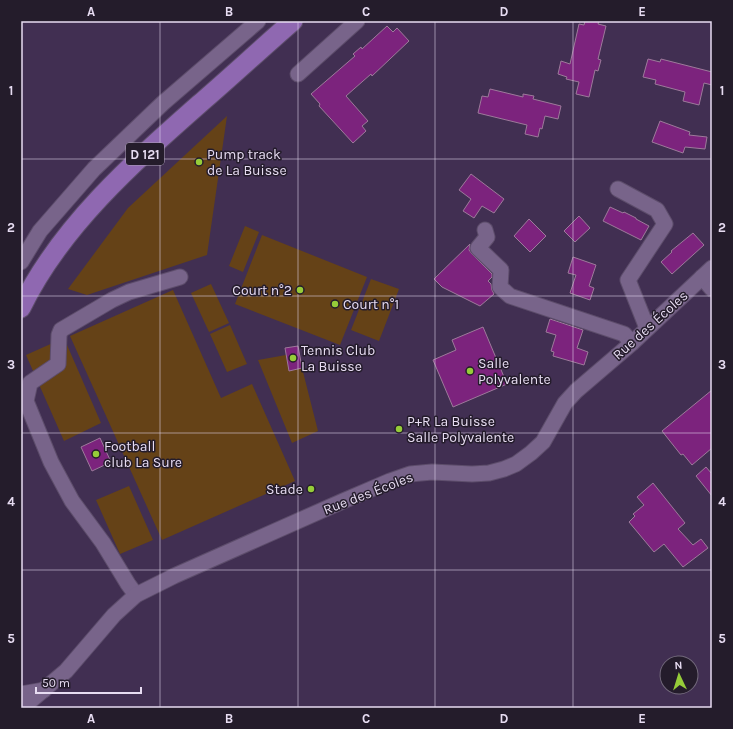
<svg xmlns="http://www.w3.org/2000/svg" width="733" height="729" font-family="Karla,sans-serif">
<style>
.green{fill:#654217}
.building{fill:#7c237d;stroke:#9d7a9b}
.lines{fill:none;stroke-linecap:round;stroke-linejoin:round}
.minor-casing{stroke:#5d4d6b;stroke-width:17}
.major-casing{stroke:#5d4d6b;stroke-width:21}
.minor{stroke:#78648a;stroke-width:15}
.major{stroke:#8f68b1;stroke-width:19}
.grid{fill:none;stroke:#e7dcf2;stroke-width:1;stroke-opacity:0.55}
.poi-dot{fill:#96cc39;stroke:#241c2b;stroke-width:1.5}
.labels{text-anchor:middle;stroke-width:3;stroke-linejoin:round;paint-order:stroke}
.shield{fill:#241c2b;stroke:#aca2b6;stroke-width:1}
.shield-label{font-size:13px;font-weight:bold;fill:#e7dcf2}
.poi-label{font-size:14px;fill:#e7dcf2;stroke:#241c2b;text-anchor:start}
.street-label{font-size:14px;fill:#e7dcf2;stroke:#241c2b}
.neatline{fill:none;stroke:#e7dcf2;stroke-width:1.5}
.grid-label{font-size:13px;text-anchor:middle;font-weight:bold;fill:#e7dcf2}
</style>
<rect width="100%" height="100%" fill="#412f52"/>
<g class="green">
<polygon points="227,116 207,255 87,295 68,289 128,208"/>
<polygon points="245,226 259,232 243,272 229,266"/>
<polygon points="262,235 367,277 340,345 235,304"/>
<polygon points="371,279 399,289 379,341 351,330"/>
<polygon points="211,284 229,323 209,332 191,293"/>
<polygon points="173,290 221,398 252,384 295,481 162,540 70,336"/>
<polygon points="230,325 247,364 227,372 210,334"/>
<polygon points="64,338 101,423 64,441 26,355"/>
<polygon points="286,355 289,370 302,368 318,431 292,443 258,360"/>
<polygon points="129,486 153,540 120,554 96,500"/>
</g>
<g class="building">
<polygon points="585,21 599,21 598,24 606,26 598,59 601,60 598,71 595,70 589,97 576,94 579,82 566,79 567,77 558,74 561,61 570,64 579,24 584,25"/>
<polygon points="387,26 393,32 397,28 409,41 372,76 371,74 346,96 368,121 362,126 366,131 353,143 319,106 320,104 311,94 355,56 353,54 361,47 362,49"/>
<polygon points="648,59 660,62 661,59 712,72 712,85 704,83 699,105 683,101 685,92 655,84 656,80 643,77"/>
<polygon points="490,89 523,97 523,94 534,96 533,99 561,106 558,119 545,116 542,129 540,128 538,137 525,134 527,125 478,113 482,96 488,97"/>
<polygon points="660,121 690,132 689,135 707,137 705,149 685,147 683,153 652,142"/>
<polygon points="471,174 504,199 494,213 482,206 474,218 463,211 471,199 459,190"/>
<polygon points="610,207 623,213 624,212 636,218 636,219 649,226 641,240 603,221"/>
<polygon points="579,216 590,228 575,242 564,231"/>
<polygon points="529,219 546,236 530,252 514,236"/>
<polygon points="693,233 704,245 672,274 661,262 672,252 671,251"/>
<polygon points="470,244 469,250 472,254 492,274 492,277 488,281 491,284 492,290 494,294 480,306 442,287 434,279"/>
<polygon points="573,257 596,265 589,286 594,288 590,300 570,293 576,275 568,273"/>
<polygon points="550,319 583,330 577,348 588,352 584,365 553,356 554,352 551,351 556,335 546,332"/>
<polygon points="483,327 507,384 453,407 433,360 456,350 452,340"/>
<polygon points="298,346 302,368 289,371 285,348"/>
<polygon points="712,390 712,448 692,465 683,454 681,455 662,431"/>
<polygon points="100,438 111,462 92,471 81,447"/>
<polygon points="706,467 712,474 712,496 696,476"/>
<polygon points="653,483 685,523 678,529 693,545 701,539 708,548 683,567 664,544 654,552 629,522 635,516 633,514 644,505 637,497"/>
</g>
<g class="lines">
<defs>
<g id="minor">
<polyline points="298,74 357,21"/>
<polyline points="618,189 657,210 665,224 628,280 647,328"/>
<polyline points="485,230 487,237 478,248 501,270 500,287 510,296 624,334 632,343"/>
<polyline points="21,262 40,231 94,169 163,103 258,21"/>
<polyline points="702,277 712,289"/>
<polyline points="136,595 128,584 103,543 72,501 51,462 26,401 30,383 58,364 59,335 61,330 112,300 129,292 180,277"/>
<polyline points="21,694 44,690"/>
<polyline points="22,708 66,671 114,615 136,595 174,576 343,501 390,481 410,474 432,472 472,474 489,473 504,469 516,464 531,453 543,442 565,403 576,391 632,343 712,268"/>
</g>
<path id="major" d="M21 308C61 225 136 160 204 100 234 74 263 47 293 21"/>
</defs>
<use href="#minor" class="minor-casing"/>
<use href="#major" class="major-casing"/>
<use href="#minor" class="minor"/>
<use href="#major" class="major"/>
</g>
<path class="grid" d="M160 21V708M298 21V708M435 21V708M573 21V708M21 159H712M21 296H712M21 433H712M21 570H712"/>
<g class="poi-dot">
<circle cx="199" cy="162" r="4"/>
<circle cx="300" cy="290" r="4"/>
<circle cx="335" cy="304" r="4"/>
<circle cx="293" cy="358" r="4"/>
<circle cx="470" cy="371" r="4"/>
<circle cx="399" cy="429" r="4"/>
<circle cx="96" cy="454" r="4"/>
<circle cx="311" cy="489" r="4"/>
</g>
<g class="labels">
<rect class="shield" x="126" y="143" width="38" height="22" rx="3"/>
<g class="shield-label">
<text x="145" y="159">D 121</text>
</g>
<g class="poi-label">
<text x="207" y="159">Pump track<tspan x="207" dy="16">de La Buisse</tspan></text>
<text x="292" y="295" text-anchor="end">Court n°2</text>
<text x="343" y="309">Court n°1</text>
<text x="301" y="355">Tennis Club<tspan x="301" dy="16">La Buisse</tspan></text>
<text x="478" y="368">Salle<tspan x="478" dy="16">Polyvalente</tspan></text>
<text x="407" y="426">P+R La Buisse<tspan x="407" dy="16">Salle Polyvalente</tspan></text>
<text x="104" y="451">Football<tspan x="104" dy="16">club La Sure</tspan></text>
<text x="303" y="494" text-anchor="end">Stade</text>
</g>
<g class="street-label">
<text transform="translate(650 325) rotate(-42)" y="5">Rue des Écoles</text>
<text transform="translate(368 493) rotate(-21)" y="5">Rue des Écoles</text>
</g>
</g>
<rect width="733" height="729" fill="none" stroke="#241c2b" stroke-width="44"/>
<g transform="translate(679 675) rotate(356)"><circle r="19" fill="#241c2b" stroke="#72697b"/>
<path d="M0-3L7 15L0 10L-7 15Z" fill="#96cc39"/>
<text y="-6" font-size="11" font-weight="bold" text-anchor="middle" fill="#e7dcf2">N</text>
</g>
<path d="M36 687v6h105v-6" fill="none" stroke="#e7dcf2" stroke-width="2"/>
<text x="42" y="687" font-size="12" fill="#e7dcf2" stroke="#241c2b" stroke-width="3" paint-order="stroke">50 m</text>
<rect x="22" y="22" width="689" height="685" class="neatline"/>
<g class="grid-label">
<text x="91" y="16">A</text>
<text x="229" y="16">B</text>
<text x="366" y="16">C</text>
<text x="504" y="16">D</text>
<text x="642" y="16">E</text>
<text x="11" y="95">1</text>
<text x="722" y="95">1</text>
<text x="11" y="232">2</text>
<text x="722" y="232">2</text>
<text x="11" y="369">3</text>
<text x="722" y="369">3</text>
<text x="11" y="506">4</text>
<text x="722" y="506">4</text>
<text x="11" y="643">5</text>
<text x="722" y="643">5</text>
<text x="91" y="723">A</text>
<text x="229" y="723">B</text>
<text x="366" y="723">C</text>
<text x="504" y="723">D</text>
<text x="642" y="723">E</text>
</g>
</svg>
